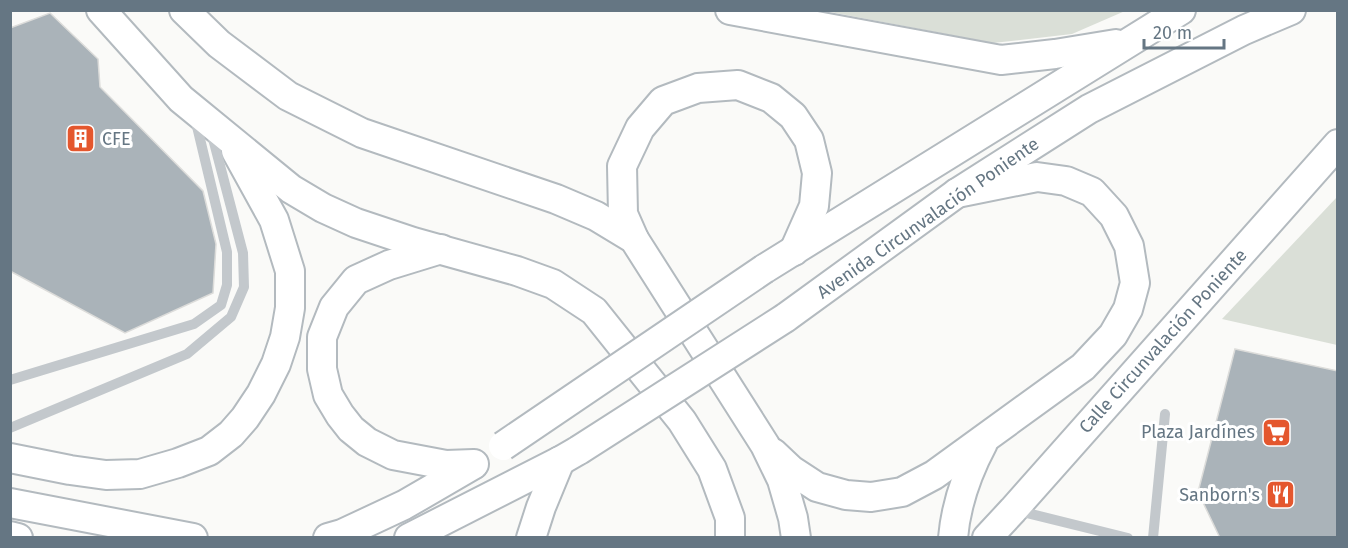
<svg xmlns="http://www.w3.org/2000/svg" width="1348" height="548" font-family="'Fira Sans',sans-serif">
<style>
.park{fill:#dadfd7}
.building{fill:#aab3b9;stroke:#dcdcda;stroke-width:1.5}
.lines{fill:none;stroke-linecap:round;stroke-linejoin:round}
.secondary-casing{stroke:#b3babf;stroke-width:32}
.lane{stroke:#c3c8cc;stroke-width:10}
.secondary{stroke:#fff;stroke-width:28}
.secondary-bridge-casing{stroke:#b3babf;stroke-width:32;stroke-linecap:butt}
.secondary-bridge{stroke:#fff;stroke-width:28}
.labels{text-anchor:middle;stroke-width:6;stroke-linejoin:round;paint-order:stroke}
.poi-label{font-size:18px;fill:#657683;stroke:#fff;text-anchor:end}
.street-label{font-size:18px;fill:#657683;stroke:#fff}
</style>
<rect width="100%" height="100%" fill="#fafaf8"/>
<g class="park">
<polygon points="825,11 1125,11 1072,34 993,43"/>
<polygon points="1337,197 1337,345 1222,319"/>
</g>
<g class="building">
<polygon points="50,13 98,59 100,87 203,191 216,244 213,293 125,333 10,271 10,28"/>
<polygon points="1235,349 1338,371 1338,538 1220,538 1198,492"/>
</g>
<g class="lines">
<defs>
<g id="secondary">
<polyline points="101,10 181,99 291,189 323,208 356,223 413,242 517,271 553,284 594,311 682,421 712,469 730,518 730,538"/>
<polyline points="184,10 219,44 288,96 362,133 556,199 596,216 634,239 765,445 782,480 793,518 796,538"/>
<polyline points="730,10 1001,60 1055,54 1116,44"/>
<polyline points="634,239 623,214 622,166 640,128 663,101 698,88 738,85 771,98 793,116 809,140 817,173 814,206 794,251"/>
<polyline points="441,249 389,265 356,280 334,307 322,337 322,369 328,395 340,415 351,429 367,442 393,455 446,465 474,464"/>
<polyline points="764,269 1181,10"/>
<polyline points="785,318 957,193 1089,109 1244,30 1291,10"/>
<polyline points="773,453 791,470 817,487 846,495 871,497 902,492 934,475 1083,367 1113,335 1128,309 1135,283 1129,246 1114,216 1092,192 1066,181 1037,177 957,193"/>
<polyline points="10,458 70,470 106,475 140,474 178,463 209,451 231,434 245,418 261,394 276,364 285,337 290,308 290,271 274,220 236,151"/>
<polyline points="10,503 193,538"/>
<polyline points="10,536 18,538"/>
<polyline points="328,538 342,534 404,505 473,465"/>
<polyline points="409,538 560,461 579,450"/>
<polyline points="531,538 541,507 560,461"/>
<path d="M953 538C956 503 967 473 983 443"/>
<polyline points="987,538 1013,510 1338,144"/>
</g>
</defs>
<use href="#secondary" class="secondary-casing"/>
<g class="lane">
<polyline points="10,380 194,324 221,305 227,285 227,252 195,118"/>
<polyline points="10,428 187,354 231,317 244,287 243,253 211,131"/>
<polyline points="1015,510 1128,538"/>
<polyline points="1153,538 1165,414"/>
</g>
<use href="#secondary" class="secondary"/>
<defs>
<g id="secondary-bridge">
<polyline points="503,446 764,269"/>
<polyline points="579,450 785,318"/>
</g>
</defs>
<use href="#secondary-bridge" class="secondary-bridge-casing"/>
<use href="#secondary-bridge" class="secondary-bridge"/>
</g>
<defs>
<symbol id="building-square" viewBox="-11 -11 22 22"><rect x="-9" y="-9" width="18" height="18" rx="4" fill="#e4572e" stroke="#fff"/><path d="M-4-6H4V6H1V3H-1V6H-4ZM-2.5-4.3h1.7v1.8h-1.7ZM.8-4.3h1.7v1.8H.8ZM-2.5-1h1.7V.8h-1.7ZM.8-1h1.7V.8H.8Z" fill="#fff"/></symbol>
<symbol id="supermarket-square" viewBox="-11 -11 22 22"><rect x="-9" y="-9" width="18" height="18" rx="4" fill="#e4572e" stroke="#fff"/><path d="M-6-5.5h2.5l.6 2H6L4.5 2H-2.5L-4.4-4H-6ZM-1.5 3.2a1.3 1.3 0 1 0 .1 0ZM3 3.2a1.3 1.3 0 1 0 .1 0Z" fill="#fff"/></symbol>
<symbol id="restaurant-square" viewBox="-11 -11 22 22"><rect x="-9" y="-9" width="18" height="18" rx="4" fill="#e4572e" stroke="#fff"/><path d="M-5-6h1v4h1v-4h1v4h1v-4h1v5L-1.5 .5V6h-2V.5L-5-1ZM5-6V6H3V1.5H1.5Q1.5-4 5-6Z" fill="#fff"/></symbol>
</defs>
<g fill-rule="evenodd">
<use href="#building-square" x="64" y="122" width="33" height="33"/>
<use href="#supermarket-square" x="1260" y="416" width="33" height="33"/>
<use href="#restaurant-square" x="1264" y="478" width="33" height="33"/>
</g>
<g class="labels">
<g class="poi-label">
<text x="102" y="145" text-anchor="start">CFE</text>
<text x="1255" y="438">Plaza Jardínes</text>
<text x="1260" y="501">Sanborn's</text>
</g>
<g class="street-label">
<text transform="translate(928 218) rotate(-35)" y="6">Avenida Circunvalación Poniente</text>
<text transform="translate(1163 341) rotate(-48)" y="6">Calle Circunvalación Poniente</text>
</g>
</g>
<rect width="1348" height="548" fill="none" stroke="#657683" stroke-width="24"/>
<path d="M1144 39v9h80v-9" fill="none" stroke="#657683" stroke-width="3"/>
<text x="1153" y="39" font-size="18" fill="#657683" stroke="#ffffff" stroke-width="4.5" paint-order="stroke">20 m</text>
</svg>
